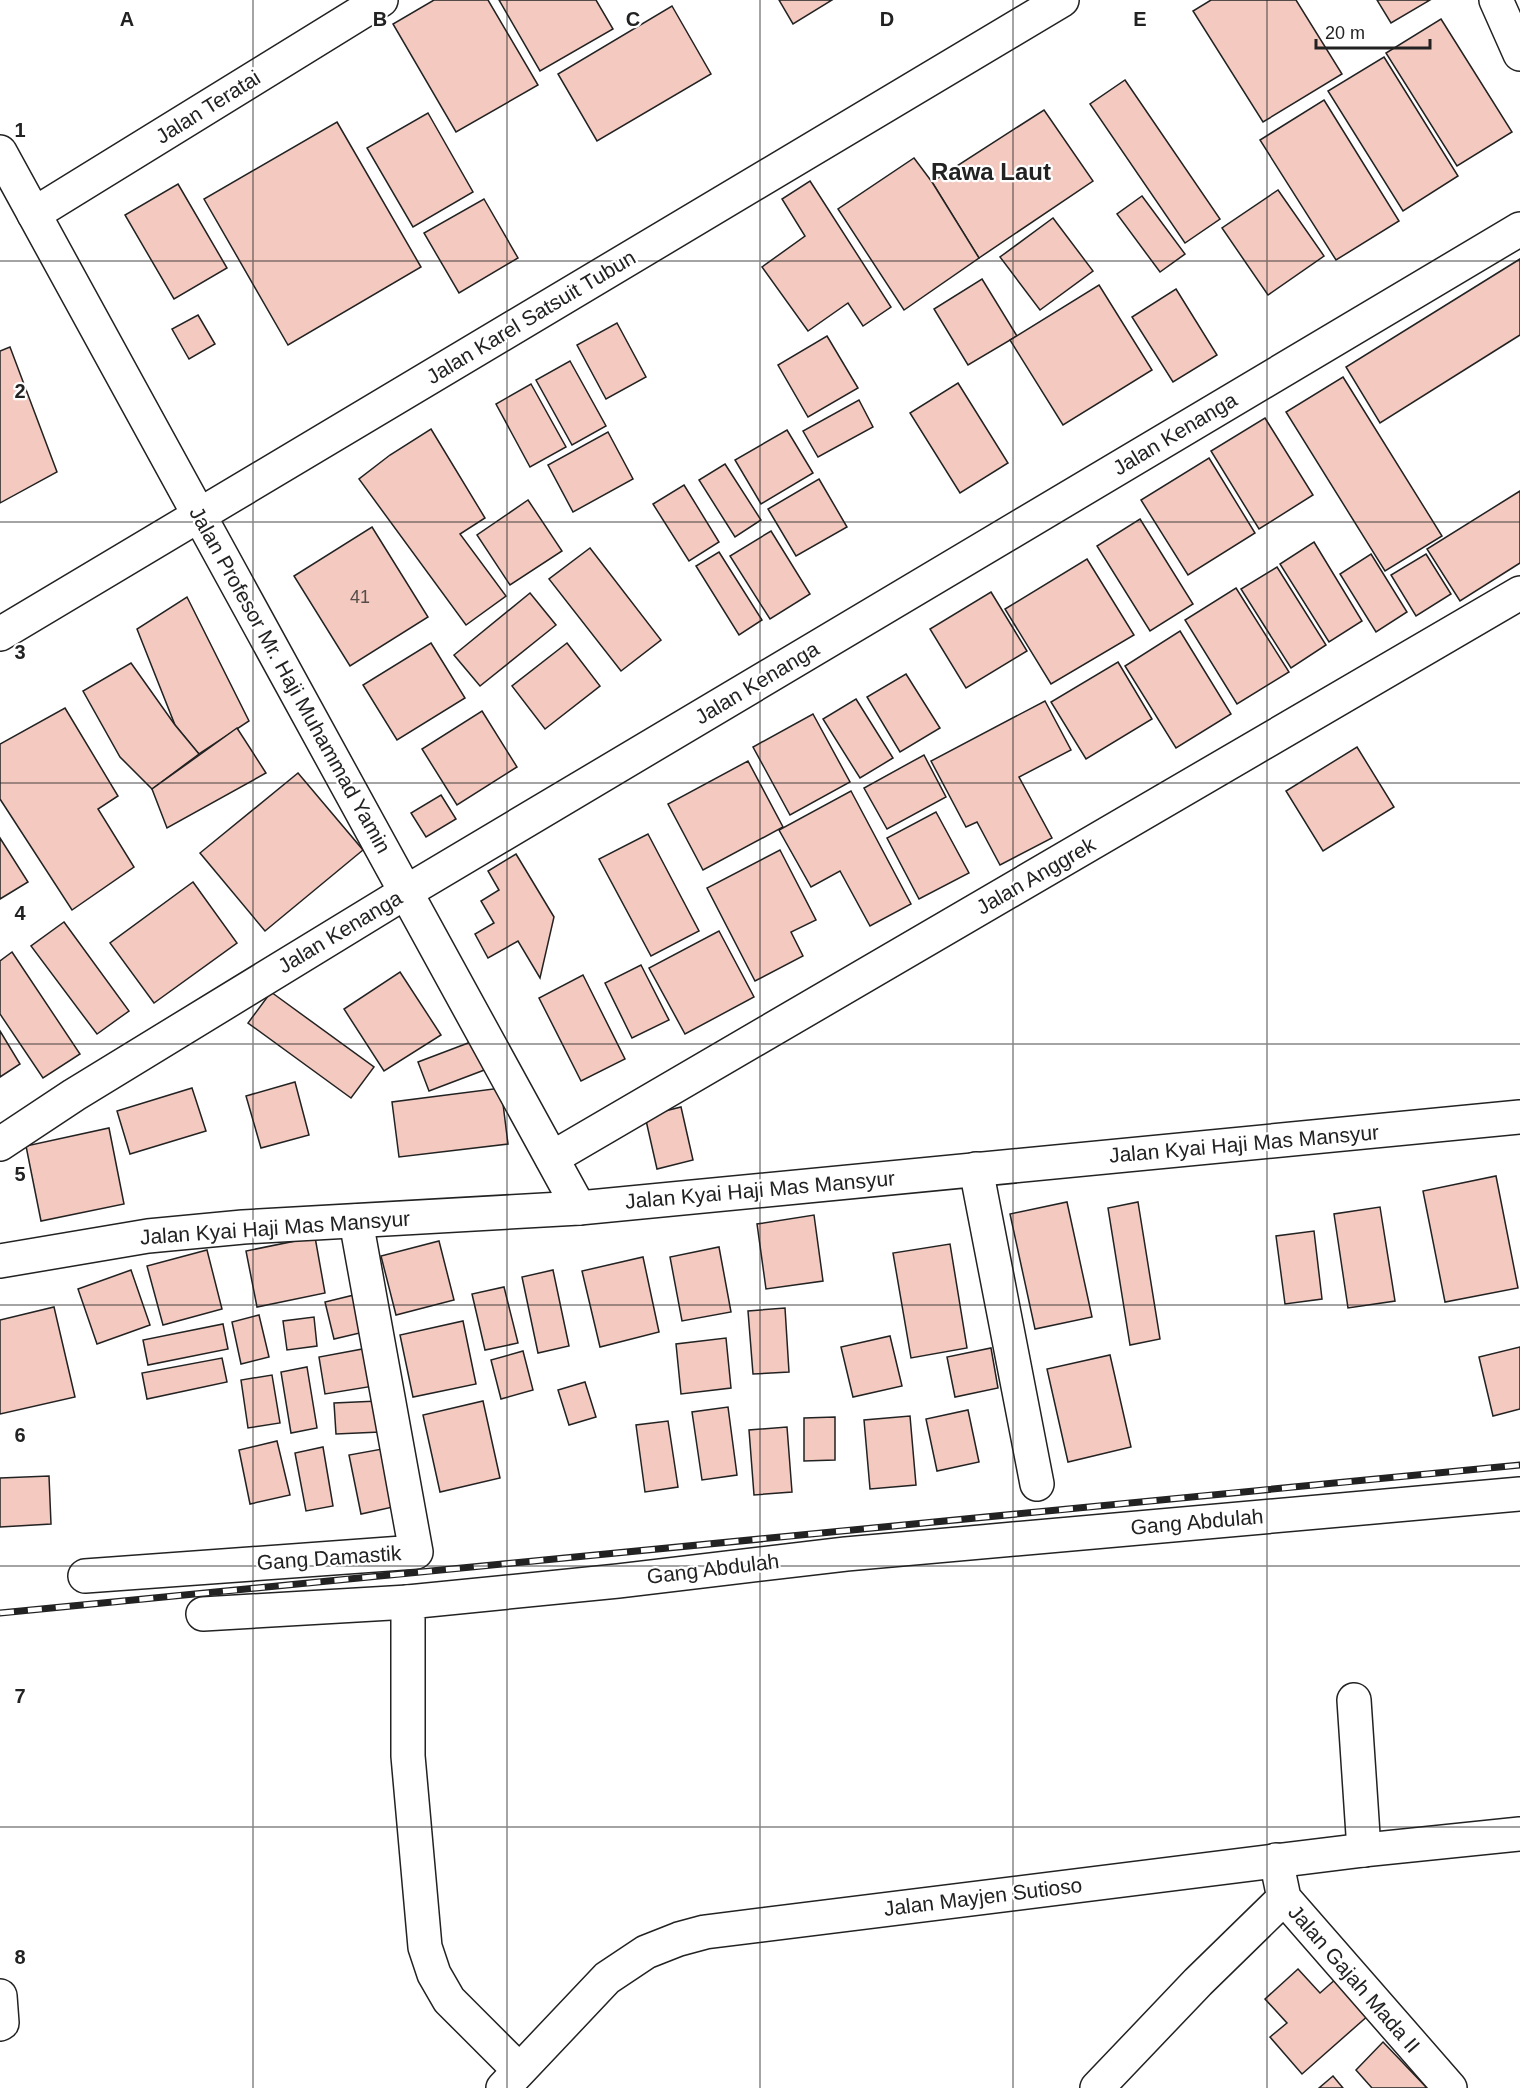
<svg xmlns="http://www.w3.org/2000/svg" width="1520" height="2088" font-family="Arial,sans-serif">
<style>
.building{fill:#f3c9c0;stroke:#222;stroke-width:1.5}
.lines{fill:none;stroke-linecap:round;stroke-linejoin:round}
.minor-casing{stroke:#222;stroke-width:36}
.minor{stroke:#fff;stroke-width:33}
.rail-casing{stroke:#222;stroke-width:7}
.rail{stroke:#fff;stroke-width:4.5;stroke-dasharray:14;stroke-linecap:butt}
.grid{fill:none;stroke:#222;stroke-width:1.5;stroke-opacity:0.55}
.labels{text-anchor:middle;stroke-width:4.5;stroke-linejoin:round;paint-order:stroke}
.number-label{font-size:18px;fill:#564c4a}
.street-label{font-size:21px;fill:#222;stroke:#fff}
.quarter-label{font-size:24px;font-weight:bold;fill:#222;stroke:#fff}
.grid-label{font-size:20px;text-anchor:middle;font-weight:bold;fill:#222;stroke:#fff;stroke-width:4.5;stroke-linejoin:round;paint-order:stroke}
</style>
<rect width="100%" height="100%" fill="#fff"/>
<g class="building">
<polygon points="434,0 488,0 538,85 456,132 393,24"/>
<polygon points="499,0 596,0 613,29 540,71"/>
<polygon points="779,0 832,0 793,24"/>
<polygon points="1211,0 1296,0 1342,74 1263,122 1193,11"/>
<polygon points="1377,0 1430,0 1391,23"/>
<polygon points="672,6 711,74 597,141 558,74"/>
<polygon points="1441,19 1512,132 1457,166 1386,53"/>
<polygon points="1384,57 1458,176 1403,211 1328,91"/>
<polygon points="1125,80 1220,219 1185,243 1090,104"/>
<polygon points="1324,100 1399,221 1336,260 1260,140"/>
<polygon points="1044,110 1093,181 979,258 932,182"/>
<polygon points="428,113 473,192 413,227 367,148"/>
<polygon points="337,122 421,267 288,345 204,199"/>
<polygon points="914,158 932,182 979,258 904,310 838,209"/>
<polygon points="810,181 891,307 863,326 848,303 808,331 762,267 805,236 782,199"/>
<polygon points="178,184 227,268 174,299 125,215"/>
<polygon points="1278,190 1324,256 1268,295 1222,228"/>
<polygon points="1142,196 1185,254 1160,272 1117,214"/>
<polygon points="484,199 518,258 459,293 424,233"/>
<polygon points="1053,218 1093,271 1040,310 1000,257"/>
<polygon points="1520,259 1520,335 1380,423 1346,367"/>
<polygon points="982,279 1017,336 968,365 934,309"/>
<polygon points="1099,285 1152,370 1063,425 1010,340"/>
<polygon points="1176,289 1217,355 1173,382 1132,317"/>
<polygon points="198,315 215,344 189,359 172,329"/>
<polygon points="617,323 646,377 606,399 577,345"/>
<polygon points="827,336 858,388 808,417 778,365"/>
<polygon points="10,347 57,472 0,503 0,351"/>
<polygon points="570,361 606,426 572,445 536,380"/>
<polygon points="1343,377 1442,536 1385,571 1286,412"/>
<polygon points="958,383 1008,463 960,493 910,413"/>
<polygon points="531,384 566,447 530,467 496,404"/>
<polygon points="859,400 873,427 818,457 803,431"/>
<polygon points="1265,418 1313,495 1259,529 1211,451"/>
<polygon points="431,429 485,518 460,534 506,596 466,625 359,479 390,455"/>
<polygon points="787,430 813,473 761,504 735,460"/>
<polygon points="608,432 633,479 573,512 548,465"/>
<polygon points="1209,458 1255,533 1188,575 1141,500"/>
<polygon points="725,464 761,520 735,537 699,480"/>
<polygon points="819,479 847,527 796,556 768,509"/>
<polygon points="684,485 719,542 689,561 653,504"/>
<polygon points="1520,491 1520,563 1460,601 1427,549"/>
<polygon points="528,500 562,551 510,585 477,535"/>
<polygon points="1140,519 1193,604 1150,631 1097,546"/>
<polygon points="372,527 428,617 350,666 294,576"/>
<polygon points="771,531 810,594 770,619 730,556"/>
<polygon points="1314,542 1362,621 1329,642 1280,564"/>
<polygon points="590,548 661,640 621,671 549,579"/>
<polygon points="719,552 762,620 739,635 696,566"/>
<polygon points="1371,554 1407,612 1376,632 1340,574"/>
<polygon points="1426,554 1451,594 1416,616 1391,575"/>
<polygon points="1087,559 1134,635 1051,684 1005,609"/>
<polygon points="1277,567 1326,645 1291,668 1241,589"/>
<polygon points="1236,588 1289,672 1237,704 1185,620"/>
<polygon points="991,592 1027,651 966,688 930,629"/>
<polygon points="530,593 556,625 480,686 454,655"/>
<polygon points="187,597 249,721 199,754 175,725 137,629"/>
<polygon points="1180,631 1231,714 1176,748 1125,666"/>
<polygon points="431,643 465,698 397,740 363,685"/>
<polygon points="567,643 600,686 545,729 512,686"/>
<polygon points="1118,662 1152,719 1086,759 1051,702"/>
<polygon points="131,663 175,725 199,754 152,789 120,757 83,691"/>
<polygon points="906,674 940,728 900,752 867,697"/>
<polygon points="856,699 893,758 860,778 823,719"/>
<polygon points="1045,701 1071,750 1019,777 1052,838 1000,865 977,822 966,827 931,761"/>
<polygon points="65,708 118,796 98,809 134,867 72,910 0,799 0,744"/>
<polygon points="482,711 517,767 457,805 422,749"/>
<polygon points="813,714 850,782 790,815 753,747"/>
<polygon points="237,728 266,773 167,828 152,789"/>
<polygon points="1357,747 1394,807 1323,851 1286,791"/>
<polygon points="924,755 946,797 887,829 864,788"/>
<polygon points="748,761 783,827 703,870 668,804"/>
<polygon points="298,773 363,850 265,931 200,853"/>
<polygon points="851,791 911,904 870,926 840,871 811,887 779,830"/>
<polygon points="441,795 456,819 426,837 411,813"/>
<polygon points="936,812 969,873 919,899 887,838"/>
<polygon points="648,834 699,931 651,956 599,859"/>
<polygon points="0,838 28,882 0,899"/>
<polygon points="780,850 816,920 791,932 803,956 755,981 707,888"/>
<polygon points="516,854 554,917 540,978 518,941 488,958 475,934 494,923 481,901 499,890 488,871"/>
<polygon points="193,882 237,943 154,1003 110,943"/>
<polygon points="64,922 129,1011 97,1034 31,946"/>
<polygon points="719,931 754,997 685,1034 649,968"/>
<polygon points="12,952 80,1054 43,1078 0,1014 0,961"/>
<polygon points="641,965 669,1020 632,1038 605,983"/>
<polygon points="400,972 441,1035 384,1071 344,1009"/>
<polygon points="583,975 625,1059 581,1081 539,998"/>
<polygon points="271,992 374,1067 351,1098 248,1023"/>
<polygon points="0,1031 20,1064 0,1077"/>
<polygon points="476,1040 487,1069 429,1091 418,1062"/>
<polygon points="295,1082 309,1135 261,1148 246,1096"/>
<polygon points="192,1088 206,1131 130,1154 117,1111"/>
<polygon points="501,1088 508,1144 399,1157 392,1102"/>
<polygon points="681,1107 693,1160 657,1169 645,1116"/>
<polygon points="109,1128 124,1204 41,1221 26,1146"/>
<polygon points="1496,1176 1518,1288 1445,1302 1423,1191"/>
<polygon points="1067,1202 1092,1317 1035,1329 1010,1214"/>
<polygon points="1138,1202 1160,1339 1130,1345 1108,1208"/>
<polygon points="1380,1207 1395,1301 1348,1308 1334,1214"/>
<polygon points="814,1215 823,1281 766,1289 757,1224"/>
<polygon points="1314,1231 1322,1299 1285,1304 1276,1236"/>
<polygon points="315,1237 325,1293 257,1307 246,1251"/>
<polygon points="439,1241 454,1300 396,1315 381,1256"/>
<polygon points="950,1244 967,1348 911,1358 893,1253"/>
<polygon points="719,1247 731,1312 682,1321 670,1257"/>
<polygon points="207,1250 222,1309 163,1325 147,1266"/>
<polygon points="643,1257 659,1332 600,1347 582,1271"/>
<polygon points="131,1270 150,1325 97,1344 78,1289"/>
<polygon points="553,1270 569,1346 538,1353 522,1277"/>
<polygon points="504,1287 518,1343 485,1350 472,1294"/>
<polygon points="354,1295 364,1332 334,1339 325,1302"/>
<polygon points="54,1307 75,1397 0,1414 0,1320"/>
<polygon points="785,1308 789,1372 753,1374 748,1311"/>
<polygon points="259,1315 269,1357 241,1364 232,1322"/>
<polygon points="314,1317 317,1346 287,1350 283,1321"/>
<polygon points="463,1321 476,1384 413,1397 400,1335"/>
<polygon points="223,1324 228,1349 148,1365 143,1340"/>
<polygon points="890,1336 902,1386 853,1397 841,1347"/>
<polygon points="726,1338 731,1388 681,1394 676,1344"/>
<polygon points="1520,1347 1520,1409 1493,1416 1479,1357"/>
<polygon points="368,1348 374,1386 325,1394 319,1357"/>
<polygon points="991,1348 998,1388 955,1397 947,1357"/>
<polygon points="523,1351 533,1390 501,1399 491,1360"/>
<polygon points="1110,1355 1131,1447 1068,1462 1047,1369"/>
<polygon points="222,1358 227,1382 147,1399 142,1373"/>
<polygon points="307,1367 317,1428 291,1433 281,1372"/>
<polygon points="272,1375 280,1423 248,1428 241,1380"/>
<polygon points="585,1382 596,1417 569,1425 558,1390"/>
<polygon points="378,1401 380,1432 336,1434 334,1403"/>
<polygon points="483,1401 500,1478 440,1492 423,1415"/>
<polygon points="728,1407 737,1475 702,1480 692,1412"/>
<polygon points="968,1410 979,1462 937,1471 926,1419"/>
<polygon points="910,1416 916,1485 870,1489 864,1420"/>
<polygon points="835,1417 835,1460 804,1461 804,1418"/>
<polygon points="668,1421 678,1487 645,1492 636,1425"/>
<polygon points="787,1427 792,1492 754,1495 749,1430"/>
<polygon points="277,1441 290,1495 250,1504 239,1450"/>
<polygon points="323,1447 333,1506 306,1511 295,1453"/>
<polygon points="382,1449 393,1507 361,1514 349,1455"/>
<polygon points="49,1476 51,1524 0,1527 0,1478"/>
<polygon points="1298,1969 1320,1993 1337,1978 1370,2014 1302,2074 1270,2037 1287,2023 1265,1999"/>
<polygon points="1383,2042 1427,2088 1372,2088 1356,2070"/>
<polygon points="1333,2076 1343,2088 1319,2088"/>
</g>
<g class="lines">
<defs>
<g id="minor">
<polyline points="1496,0 1520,54"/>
<polyline points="0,152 579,1208"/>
<polyline points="34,214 381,0"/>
<polyline points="0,634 1062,0"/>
<polyline points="0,1144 74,1095 406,892 1520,229"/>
<polyline points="552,1158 1520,593"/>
<polyline points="976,1169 1037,1484"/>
<polyline points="0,1261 148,1236 243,1227 579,1208 1520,1117"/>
<polyline points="85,1576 416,1552 356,1221"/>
<polyline points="203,1614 408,1602"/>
<polyline points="1354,1700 1364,1850"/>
<polyline points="1276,1860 1284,1898 1450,2088"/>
<polyline points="0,1996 2,2023 0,2024"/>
<polyline points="519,2070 449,2000 434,1974 425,1947 408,1756 408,1602 618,1581 846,1554 1520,1494"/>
<polyline points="503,2088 607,1978 646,1952 679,1939 705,1932 1364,1850 1520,1834"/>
<polyline points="1097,2088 1198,1982 1284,1898"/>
</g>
</defs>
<use href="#minor" class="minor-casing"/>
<use href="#minor" class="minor"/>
<defs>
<polyline id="rail" points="0,1613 1520,1465"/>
</defs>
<use href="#rail" class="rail-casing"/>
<use href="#rail" class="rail"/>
</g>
<path class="grid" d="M253 0V2088M507 0V2088M760 0V2088M1013 0V2088M1267 0V2088M0 261H1520M0 522H1520M0 783H1520M0 1044H1520M0 1305H1520M0 1566H1520M0 1827H1520"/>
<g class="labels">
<g class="number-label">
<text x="360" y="603">41</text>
</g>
<g class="street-label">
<text transform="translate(208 107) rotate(-32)" y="7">Jalan Teratai</text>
<text transform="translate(531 317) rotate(-31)" y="7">Jalan Karel Satsuit Tubun</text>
<text transform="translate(1175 434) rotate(-31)" y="7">Jalan Kenanga</text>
<text transform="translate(290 680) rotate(61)" y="7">Jalan Profesor Mr. Haji Muhammad Yamin</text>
<text transform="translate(757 683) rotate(-31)" y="7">Jalan Kenanga</text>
<text transform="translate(1036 876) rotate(-30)" y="7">Jalan Anggrek</text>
<text transform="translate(340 932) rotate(-31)" y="7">Jalan Kenanga</text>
<text transform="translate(1244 1144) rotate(-5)" y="7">Jalan Kyai Haji Mas Mansyur</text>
<text transform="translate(760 1190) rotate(-5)" y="7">Jalan Kyai Haji Mas Mansyur</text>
<text transform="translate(275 1228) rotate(-4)" y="7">Jalan Kyai Haji Mas Mansyur</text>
<text transform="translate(1197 1522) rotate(-5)" y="7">Gang Abdulah</text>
<text transform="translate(329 1558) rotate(-4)" y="7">Gang Damastik</text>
<text transform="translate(713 1569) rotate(-7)" y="7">Gang Abdulah</text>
<text transform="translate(983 1897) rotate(-7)" y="7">Jalan Mayjen Sutioso</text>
<text transform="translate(1354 1979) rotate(49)" y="7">Jalan Gajah Mada II</text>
</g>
<g class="quarter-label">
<text x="991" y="180">Rawa Laut</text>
</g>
</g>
<g class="grid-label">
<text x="127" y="26">A</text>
<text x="380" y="26">B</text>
<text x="633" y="26">C</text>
<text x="887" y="26">D</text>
<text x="1140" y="26">E</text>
<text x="20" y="137">1</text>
<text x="20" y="398">2</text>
<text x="20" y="659">3</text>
<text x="20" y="920">4</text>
<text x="20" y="1181">5</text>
<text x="20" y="1442">6</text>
<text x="20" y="1703">7</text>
<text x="20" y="1964">8</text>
</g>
<path d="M1316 39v9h114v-9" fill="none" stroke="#222222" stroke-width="3"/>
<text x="1325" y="39" font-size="18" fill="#222222" stroke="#ffffff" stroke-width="4.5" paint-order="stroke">20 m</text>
</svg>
